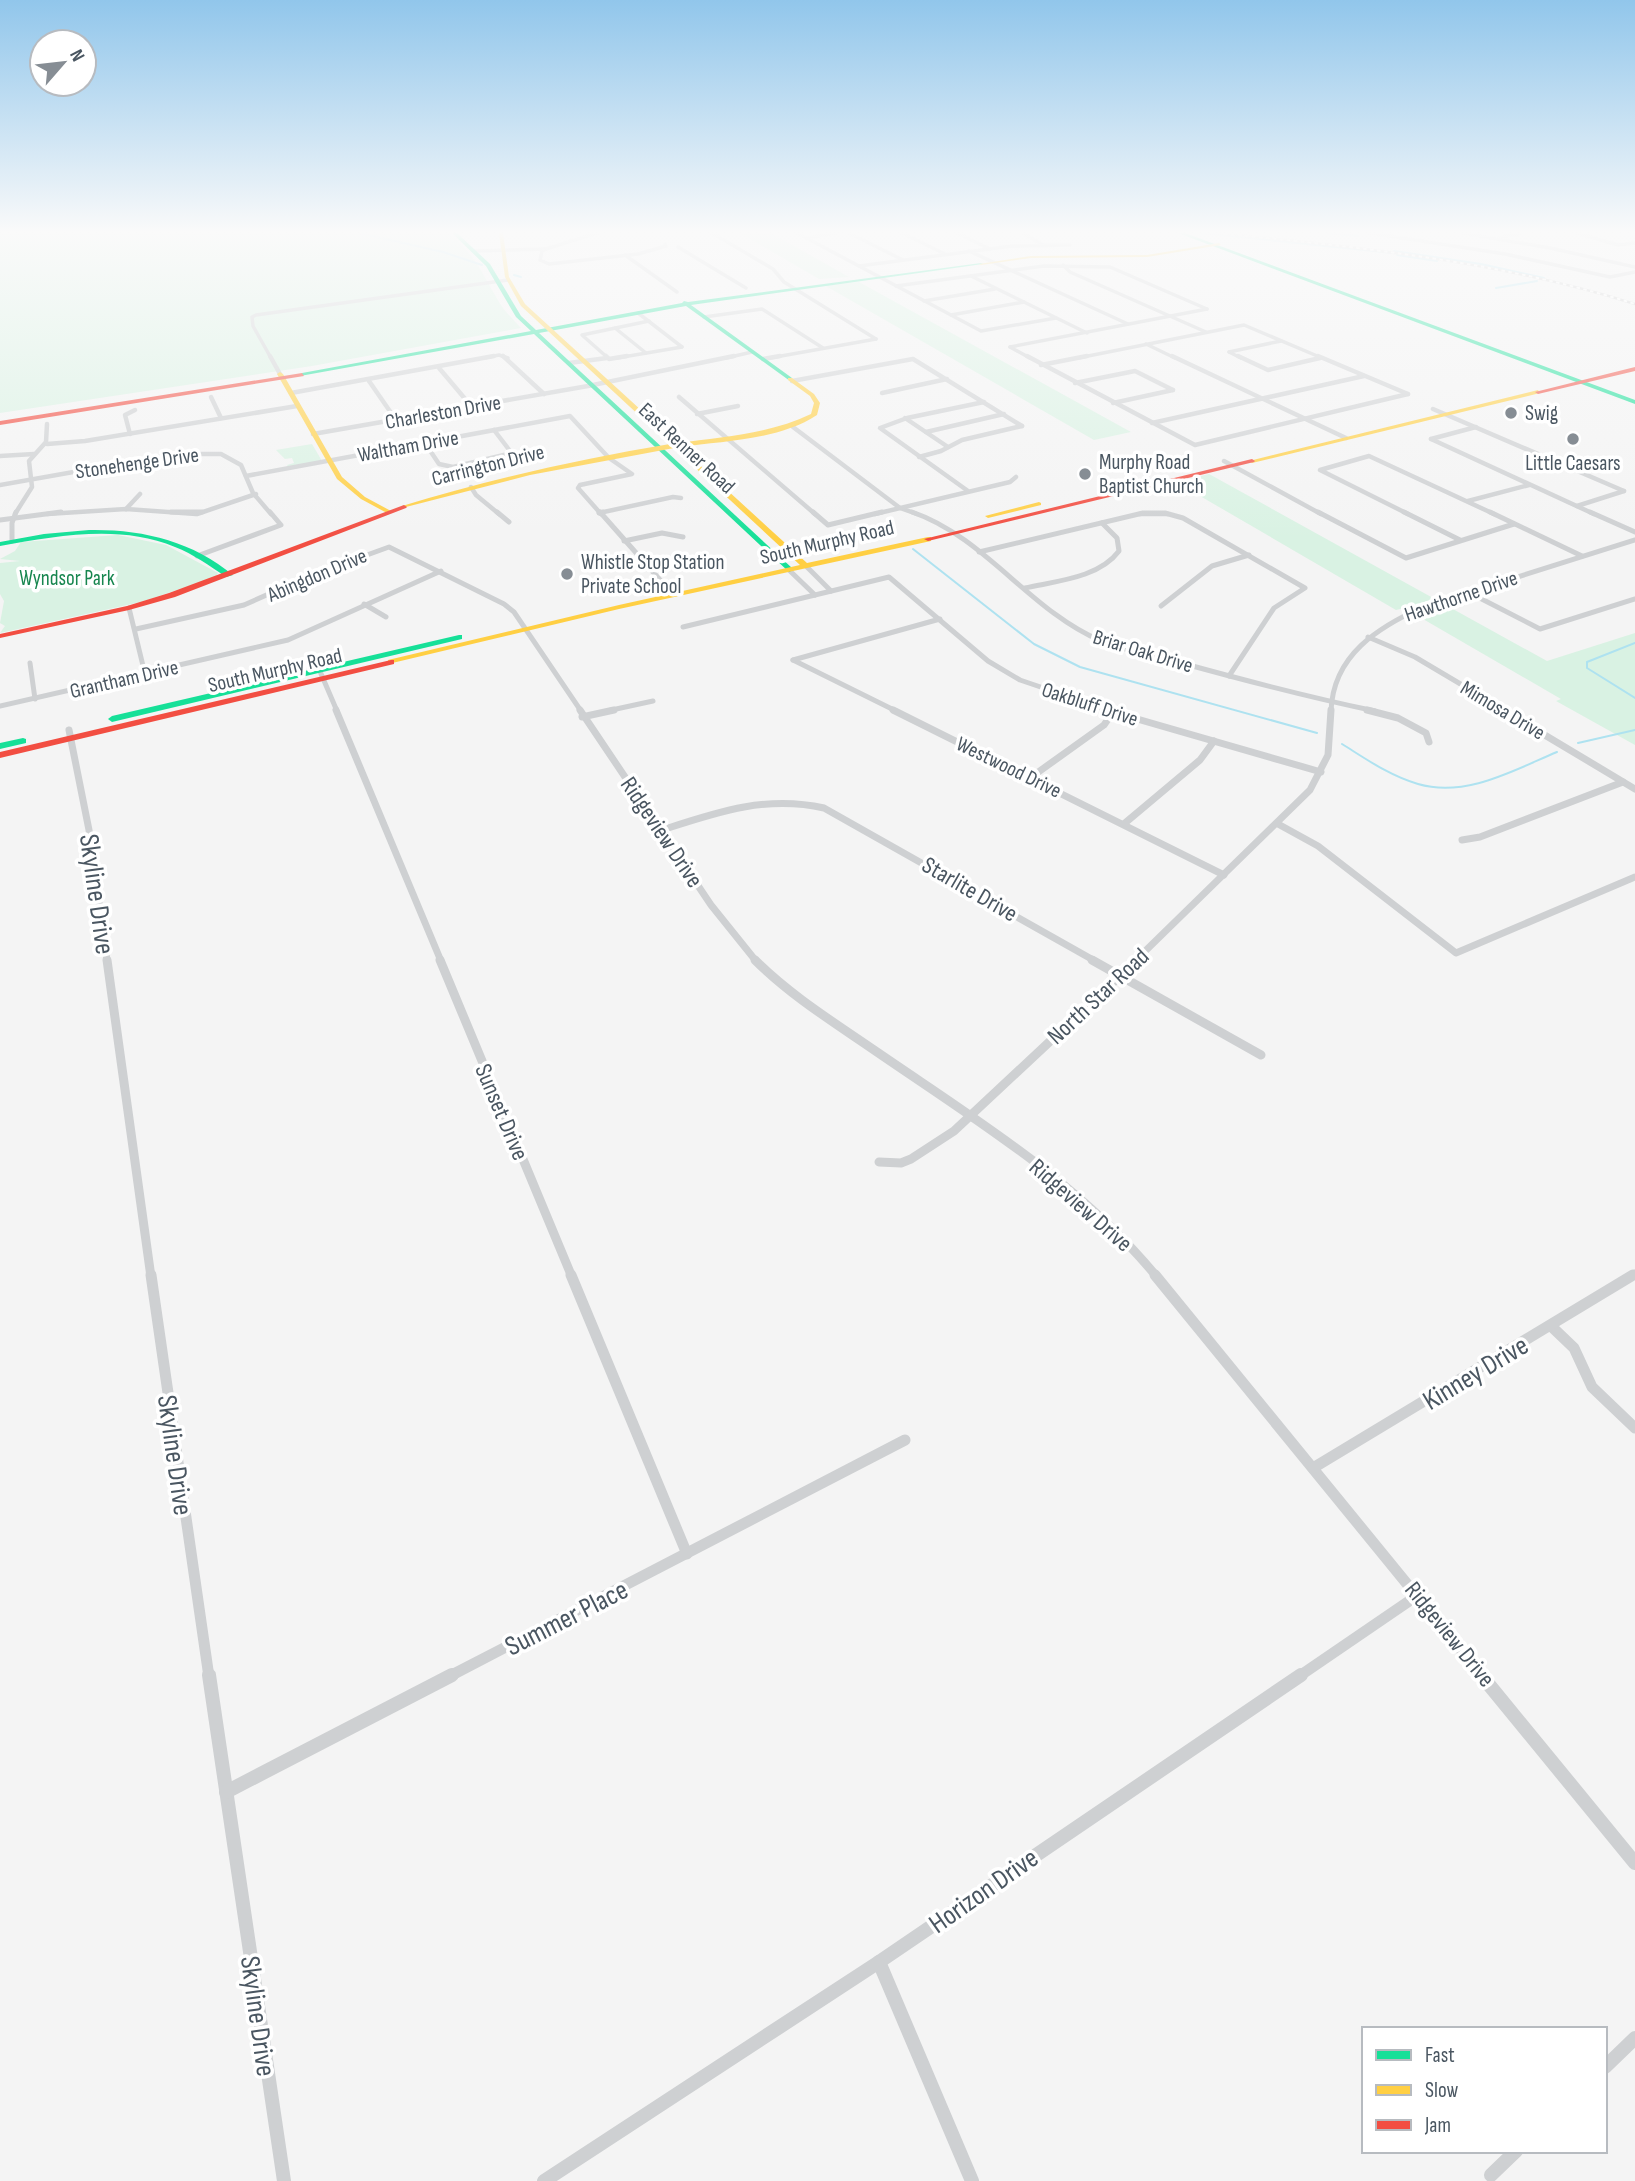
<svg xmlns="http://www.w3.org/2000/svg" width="1635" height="2181" font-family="'Sofia Sans Condensed',sans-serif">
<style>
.green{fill:#d9f2e3}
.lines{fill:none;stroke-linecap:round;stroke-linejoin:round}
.stream{stroke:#aee2f0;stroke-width:2}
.street-far6{stroke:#ced0d2;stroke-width:3.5}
.street-far5{stroke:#ced0d2;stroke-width:4.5}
.street-far4{stroke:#ced0d2;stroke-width:5}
.street-far3{stroke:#ced0d2;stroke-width:7}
.street-far2{stroke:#ced0d2;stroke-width:9}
.street-far1{stroke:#ced0d2;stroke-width:11}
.street{stroke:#ced0d2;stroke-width:14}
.fast{fill:#16e098;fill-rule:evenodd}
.slow{fill:#ffcf43;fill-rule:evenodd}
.jam{fill:#f24e42;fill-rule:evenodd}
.rail-casing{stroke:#c9cacc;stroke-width:2.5}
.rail{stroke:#fff;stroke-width:2;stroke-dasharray:3.5;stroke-linecap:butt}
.poi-dot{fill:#868d94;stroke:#fff;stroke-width:2.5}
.labels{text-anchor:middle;stroke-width:7;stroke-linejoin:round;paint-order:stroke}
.far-street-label{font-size:21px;fill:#4a5661;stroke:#fff}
.far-poi-label{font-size:21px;fill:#4a5661;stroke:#fff;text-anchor:start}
.far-park-label{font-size:21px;fill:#17864f;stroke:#fff}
.street-label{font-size:24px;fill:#4a5661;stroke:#fff}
.near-street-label{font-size:28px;fill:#4a5661;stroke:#fff}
</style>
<rect width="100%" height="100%" fill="#f4f4f4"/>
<g class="green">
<path d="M0 233H449C475 254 483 275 499 302 504 311 514 320 521 328L312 366 0 413Z"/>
<polygon points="740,233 771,233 849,277 819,279"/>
<polygon points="859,282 1131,432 1094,440 824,285"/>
<polygon points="312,444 322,461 288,467 287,465 294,463 292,458 285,459 276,450"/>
<polygon points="1209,474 1547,661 1635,633 1635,745 1556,701 1561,699 1404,608 1396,610 1176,482"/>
<polygon points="118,535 166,545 218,573 216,577 141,602 0,633 5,626 0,623 4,601 0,594 0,563 20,561 0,559 15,551 21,542"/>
</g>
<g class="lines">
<g class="stream">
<polyline points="359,233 443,252 482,265"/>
<polyline points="1202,233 1393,253"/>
<polyline points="1328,233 1358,236"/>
<polyline points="1394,251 1481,264 1544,278 1542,279"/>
<polyline points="1397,255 1437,261"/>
<polyline points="514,275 521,277"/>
<polyline points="1496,288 1537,281"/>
<polyline points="913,549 1034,644 1080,667 1317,733"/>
<polyline points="1635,643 1587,662 1587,668 1635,698"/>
<polyline points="1578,743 1635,730"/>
<path d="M1342 744C1366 759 1390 776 1418 784 1466 798 1514 770 1557 752"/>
</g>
<g class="street-far6">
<polyline points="597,233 546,249 542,251 540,260 549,264 638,254 666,246 665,244"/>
<polyline points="712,233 773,269 784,282 876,339"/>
<polyline points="797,233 981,331 1056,318"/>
<polyline points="849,233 903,260"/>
<polyline points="902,233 945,254"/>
<polyline points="957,233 990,249"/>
<polyline points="1023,233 1043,245"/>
<polyline points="1370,233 1505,254 1610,277 1635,272"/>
<polyline points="1462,233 1550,248 1635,267"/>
<polyline points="1577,233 1618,245 1635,243"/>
<polyline points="1502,237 1519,234"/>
<polyline points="806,238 837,233"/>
<polyline points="678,247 746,288"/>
<polyline points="474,251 546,249"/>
<polyline points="969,251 1128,324"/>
<polyline points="625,255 677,292"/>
<polyline points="1063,265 1070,272 1206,332"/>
<polyline points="859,266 1012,246 1070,245"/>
<polyline points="971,276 1087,333"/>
<polyline points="896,286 1044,266 1110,267 1207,309"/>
<polyline points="924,301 995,289"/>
<polyline points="638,313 682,347"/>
<polyline points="951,315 1024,302"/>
<polyline points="704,317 762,309 823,348"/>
<polyline points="615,328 646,353"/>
<polyline points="1146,344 1175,358"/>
<polyline points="1010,347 1030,358"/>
<polyline points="1010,347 1207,309"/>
<polyline points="1229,352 1241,358"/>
<polyline points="1229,352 1281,341"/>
<polyline points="271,358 253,326 252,317 256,315 508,280"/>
<polyline points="484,358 499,355 508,358"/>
<polyline points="608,358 582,335 649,321"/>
<polyline points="617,358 682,347"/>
<polyline points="726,358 752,352"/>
<polyline points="770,358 876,339"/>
<polyline points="1078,358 1244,325 1322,358"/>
</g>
<g class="street-far5">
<polyline points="270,356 280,374"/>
<polyline points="503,356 544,394"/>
<polyline points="606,356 609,359 627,356"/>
<polyline points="1027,356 1195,445 1408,394"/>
<polyline points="1172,356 1346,438"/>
<polyline points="1238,356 1268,370 1320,358"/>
<polyline points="1318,356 1408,394"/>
<polyline points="763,359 780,356"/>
<polyline points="569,363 607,358"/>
<polyline points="1041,365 1087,356"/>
<polyline points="439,368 472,407"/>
<polyline points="369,381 396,420"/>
<polyline points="792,381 913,359 1022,426"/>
<polyline points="1075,383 1135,371 1173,390"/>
<polyline points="291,393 494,356"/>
<polyline points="882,393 947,379"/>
<polyline points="211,397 221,418"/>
<polyline points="679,397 815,514"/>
<polyline points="1113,403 1173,390"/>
<polyline points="1433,409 1624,491"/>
<polyline points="697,414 738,406"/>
<polyline points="905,418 948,447"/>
<polyline points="1152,423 1364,376"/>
<polyline points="793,427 900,508 917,514"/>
<polyline points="926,432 1004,414"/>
<polyline points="130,434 125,415 135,410"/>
<polyline points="313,434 588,386 734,356"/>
<polyline points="1431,439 1594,514"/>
<polyline points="1431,439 1476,427"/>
<polyline points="425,443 439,464 453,467 508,454 510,451 494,430"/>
<polyline points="47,444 85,441 297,406"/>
<polyline points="0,456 34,454"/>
<polyline points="919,457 941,451 962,440 1022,426"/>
<polyline points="1224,461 1321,514"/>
<polyline points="246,476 570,416 609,458 632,474 580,485 578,488 601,514"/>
<polyline points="0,485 175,454 221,454 241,465 253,493 271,514"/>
<polyline points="471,487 476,495 499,514"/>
<polyline points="968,491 880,428 907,418 984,402"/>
<polyline points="1468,501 1529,485"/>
<polyline points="1577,506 1624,491"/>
<polyline points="126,509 140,494"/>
<polyline points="599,513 673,497 681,498"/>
<polyline points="15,514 32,487 29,461 46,442 47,424"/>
<polyline points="47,514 126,509 196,514"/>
<polyline points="197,514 256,494"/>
<polyline points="875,514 1010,482 1016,477"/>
<polyline points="1139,514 1168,514"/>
<polyline points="1408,514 1320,470 1369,456 1494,514"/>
</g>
<g class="street-far4">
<polyline points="171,512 202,512"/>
<polyline points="497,512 509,522"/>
<polyline points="600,512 668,589"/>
<polyline points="813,512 828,525 882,512"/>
<path d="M912 512C985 537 1030 611 1101 641 1124 651 1153 655 1178 662 1243 680 1308 697 1375 711"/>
<polyline points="1318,512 1406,558 1514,524"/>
<polyline points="1404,512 1460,540"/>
<polyline points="1490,512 1582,556"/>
<polyline points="1590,512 1635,532"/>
<polyline points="599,513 603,512"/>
<polyline points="0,520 61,512"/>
<polyline points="12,541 12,523 16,512"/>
<polyline points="624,541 662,533 683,537"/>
<polyline points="979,552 1143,513 1165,513 1183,518 1305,588 1274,608 1229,676"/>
<polyline points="197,556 281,525 270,512"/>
<polyline points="806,566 831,591"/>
<polyline points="789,570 815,595"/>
<path d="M1025 588C1056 581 1099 578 1119 551L1117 538 1102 523"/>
<polyline points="1468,592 1540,629 1635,599"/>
<polyline points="364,604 386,617"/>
<polyline points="1161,606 1212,566 1249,555"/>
<polyline points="129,608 145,674"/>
<polyline points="683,627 889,577 988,661 1020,680 1111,711"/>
<polyline points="136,629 244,605 312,575 389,547 504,604 514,612 581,711"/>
<polyline points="1368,637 1415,657 1506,711"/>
<polyline points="793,660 896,711"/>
<polyline points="793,660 940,619"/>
<polyline points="30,663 35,699"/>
<polyline points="319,669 337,711"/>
<polyline points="0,706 288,640 441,571"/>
<polyline points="607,711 653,701"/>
<path d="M1331 711C1333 655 1378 627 1425 606L1635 540"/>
</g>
<g class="street-far3">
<polyline points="336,710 441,961"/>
<polyline points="580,710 711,905 756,961"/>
<polyline points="893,710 1224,875"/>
<polyline points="1106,710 1321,772"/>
<polyline points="1367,710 1398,718 1426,733 1429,742"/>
<polyline points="1503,710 1635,789"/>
<polyline points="582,717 614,710"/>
<polyline points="69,730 89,830 107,961"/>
<polyline points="1030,778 1104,725 1113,712"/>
<polyline points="1125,823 1200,760 1214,741"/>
<polyline points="1278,824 1318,846 1456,953 1635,877"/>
<path d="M662 830C717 812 766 795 824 808L1095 961"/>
<polyline points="1462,840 1480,837 1623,782"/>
<polyline points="1135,961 1310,790 1328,755 1331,710"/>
</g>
<g class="street-far2">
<polyline points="107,960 151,1277"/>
<polyline points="440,960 572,1277"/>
<path d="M755 960C791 996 835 1023 877 1052 976 1120 1080 1183 1157 1277"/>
<polyline points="1092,960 1261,1055"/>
<polyline points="879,1162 901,1163 911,1159 954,1131 1137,960"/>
<polyline points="1630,1277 1635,1274"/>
</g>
<g class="street-far1">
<polyline points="151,1275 209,1677"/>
<polyline points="571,1275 687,1554"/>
<polyline points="1155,1275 1483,1677"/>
<polyline points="1551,1326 1574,1348 1592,1387 1635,1428"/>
<polyline points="1313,1468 1633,1275"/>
<polyline points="448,1677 905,1440"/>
<polyline points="1298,1677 1418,1595"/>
</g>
<g class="street">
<polyline points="209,1675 284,2181"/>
<polyline points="1481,1675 1635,1863"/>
<polyline points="226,1792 452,1675"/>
<polyline points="879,1962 972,2181"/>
<polyline points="1605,2067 1635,2038"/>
<polyline points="1491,2175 1516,2151"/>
<polyline points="544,2181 879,1962 1301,1675"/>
</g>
<g class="fast">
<polygon points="452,233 457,233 490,264 521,316 536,330 682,303 684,301 688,302 981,263 983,264 691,305 792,378 790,381 686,306 539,333 792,568 793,570 789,572 534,334 300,376 302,373 531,331 516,317 486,266"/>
<polygon points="1185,233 1635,400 1635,404 1178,233"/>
<path d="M89 530C142 529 192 541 233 575L226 577C210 566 193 554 175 547 119 524 57 536 0 546V542L44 534Z"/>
<polygon points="459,635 462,635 462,639 112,722 108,719 112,716"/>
<polygon points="23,738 26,739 26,743 0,749 0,743"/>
</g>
<g class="slow">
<path d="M499 233H503L509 277 525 304 677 443C723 437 769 434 811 414L814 403 810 396 788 380V378H792L814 394 820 403 817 415C779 440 724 441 680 447L807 563 928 537H931V541L619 609 388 664V660L619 605 800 565 674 448 530 475 402 508V506C490 479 580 459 670 444L521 306 505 277Z"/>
<polygon points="1219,243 1221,245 1147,257 1031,258 981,265 979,264 1031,256 1147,255"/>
<polygon points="280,372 283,374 342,477 365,497 391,511 391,513 387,513 361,499 337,479 277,374"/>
<polygon points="1538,390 1540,393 1252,463 1249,461"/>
<polygon points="1039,502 1041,503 1041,505 988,518 985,516"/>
</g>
<g class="jam">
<polygon points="1635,367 1635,371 1538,394 1535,392"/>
<polygon points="302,373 304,376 0,425 0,421"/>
<polygon points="1252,459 1255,461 1254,462 928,541 924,539"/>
<polygon points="404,505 407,507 406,508 175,597 129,610 0,638 0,634 127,606 169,593"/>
<polygon points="391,660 394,660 394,664 0,758 0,752"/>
</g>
<defs>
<path id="rail" d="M1217 233C1359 247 1498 261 1635 304"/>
</defs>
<use href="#rail" class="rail-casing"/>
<use href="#rail" class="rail"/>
</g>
<linearGradient id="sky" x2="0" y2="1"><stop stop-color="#91c6eb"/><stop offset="0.43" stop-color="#fafafa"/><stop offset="1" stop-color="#fafafa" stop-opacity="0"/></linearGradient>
<rect width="1635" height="539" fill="url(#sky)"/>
<g class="poi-dot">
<circle cx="1511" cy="413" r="7"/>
<circle cx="1573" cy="439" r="7"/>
<circle cx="1085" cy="474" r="7"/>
<circle cx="567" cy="574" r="7"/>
</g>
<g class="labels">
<g class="far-street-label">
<text transform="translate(443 412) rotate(-10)" y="7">Charleston Drive</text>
<text transform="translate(408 446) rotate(-10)" y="7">Waltham Drive</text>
<text transform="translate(687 448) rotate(43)" y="7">East Renner Road</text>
<text transform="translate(137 463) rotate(-8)" y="7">Stonehenge Drive</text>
<text transform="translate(488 465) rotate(-14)" y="7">Carrington Drive</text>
<text transform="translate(827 542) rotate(-13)" y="7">South Murphy Road</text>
<text transform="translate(317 575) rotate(-23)" y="7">Abingdon Drive</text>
<text transform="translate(1461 596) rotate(-19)" y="7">Hawthorne Drive</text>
<text transform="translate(1143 651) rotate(17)" y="7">Briar Oak Drive</text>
<text transform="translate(275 670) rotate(-13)" y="7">South Murphy Road</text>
<text transform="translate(124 679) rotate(-13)" y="7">Grantham Drive</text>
<text transform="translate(1090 704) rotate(18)" y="7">Oakbluff Drive</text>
<text transform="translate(1503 710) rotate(31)" y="7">Mimosa Drive</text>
<text transform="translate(1009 767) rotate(26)" y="7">Westwood Drive</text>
</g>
<g class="far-poi-label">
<text x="1525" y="420">Swig</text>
<text x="1099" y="469">Murphy Road<tspan x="1099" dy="24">Baptist Church</tspan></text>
<text x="1573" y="470" text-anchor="middle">Little Caesars</text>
<text x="581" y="569">Whistle Stop Station<tspan x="581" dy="24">Private School</tspan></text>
</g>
<g class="far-park-label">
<text x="67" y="585">Wyndsor Park</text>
</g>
<g class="street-label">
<text transform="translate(662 832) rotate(56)" y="8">Ridgeview Drive</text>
<text transform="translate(970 889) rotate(30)" y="8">Starlite Drive</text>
<text transform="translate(1098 996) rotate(-43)" y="8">North Star Road</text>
<text transform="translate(502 1112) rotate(67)" y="8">Sunset Drive</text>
<text transform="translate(1081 1205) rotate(41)" y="8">Ridgeview Drive</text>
<text transform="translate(1450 1634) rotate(51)" y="8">Ridgeview Drive</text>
</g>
<g class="near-street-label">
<text transform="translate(98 894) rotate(82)" y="10">Skyline Drive</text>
<text transform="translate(1475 1372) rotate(-31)" y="10">Kinney Drive</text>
<text transform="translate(176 1455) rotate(82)" y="10">Skyline Drive</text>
<text transform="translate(566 1617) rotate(-27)" y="10">Summer Place</text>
<text transform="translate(983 1890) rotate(-35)" y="10">Horizon Drive</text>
<text transform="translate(259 2016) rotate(82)" y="10">Skyline Drive</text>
</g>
</g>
<rect x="1362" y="2027" width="245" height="126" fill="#ffffff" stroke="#b7bbc0" stroke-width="2"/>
<rect x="1376" y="2050" width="35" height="10" fill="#16e098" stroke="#b7bbc0" stroke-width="2"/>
<text x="1425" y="2062" font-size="21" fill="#4a5661">Fast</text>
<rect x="1376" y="2085" width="35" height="10" fill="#ffcf43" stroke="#b7bbc0" stroke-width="2"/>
<text x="1425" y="2097" font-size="21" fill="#4a5661">Slow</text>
<rect x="1376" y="2120" width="35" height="10" fill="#f24e42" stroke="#b7bbc0" stroke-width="2"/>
<text x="1425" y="2132" font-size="21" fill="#4a5661">Jam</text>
<g transform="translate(63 63) rotate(62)"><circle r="33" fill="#ffffff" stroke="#b7bbc0" stroke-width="2"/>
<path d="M0-5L12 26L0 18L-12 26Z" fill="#868d94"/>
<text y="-10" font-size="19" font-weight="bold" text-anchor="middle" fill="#4a5661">N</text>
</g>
</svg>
